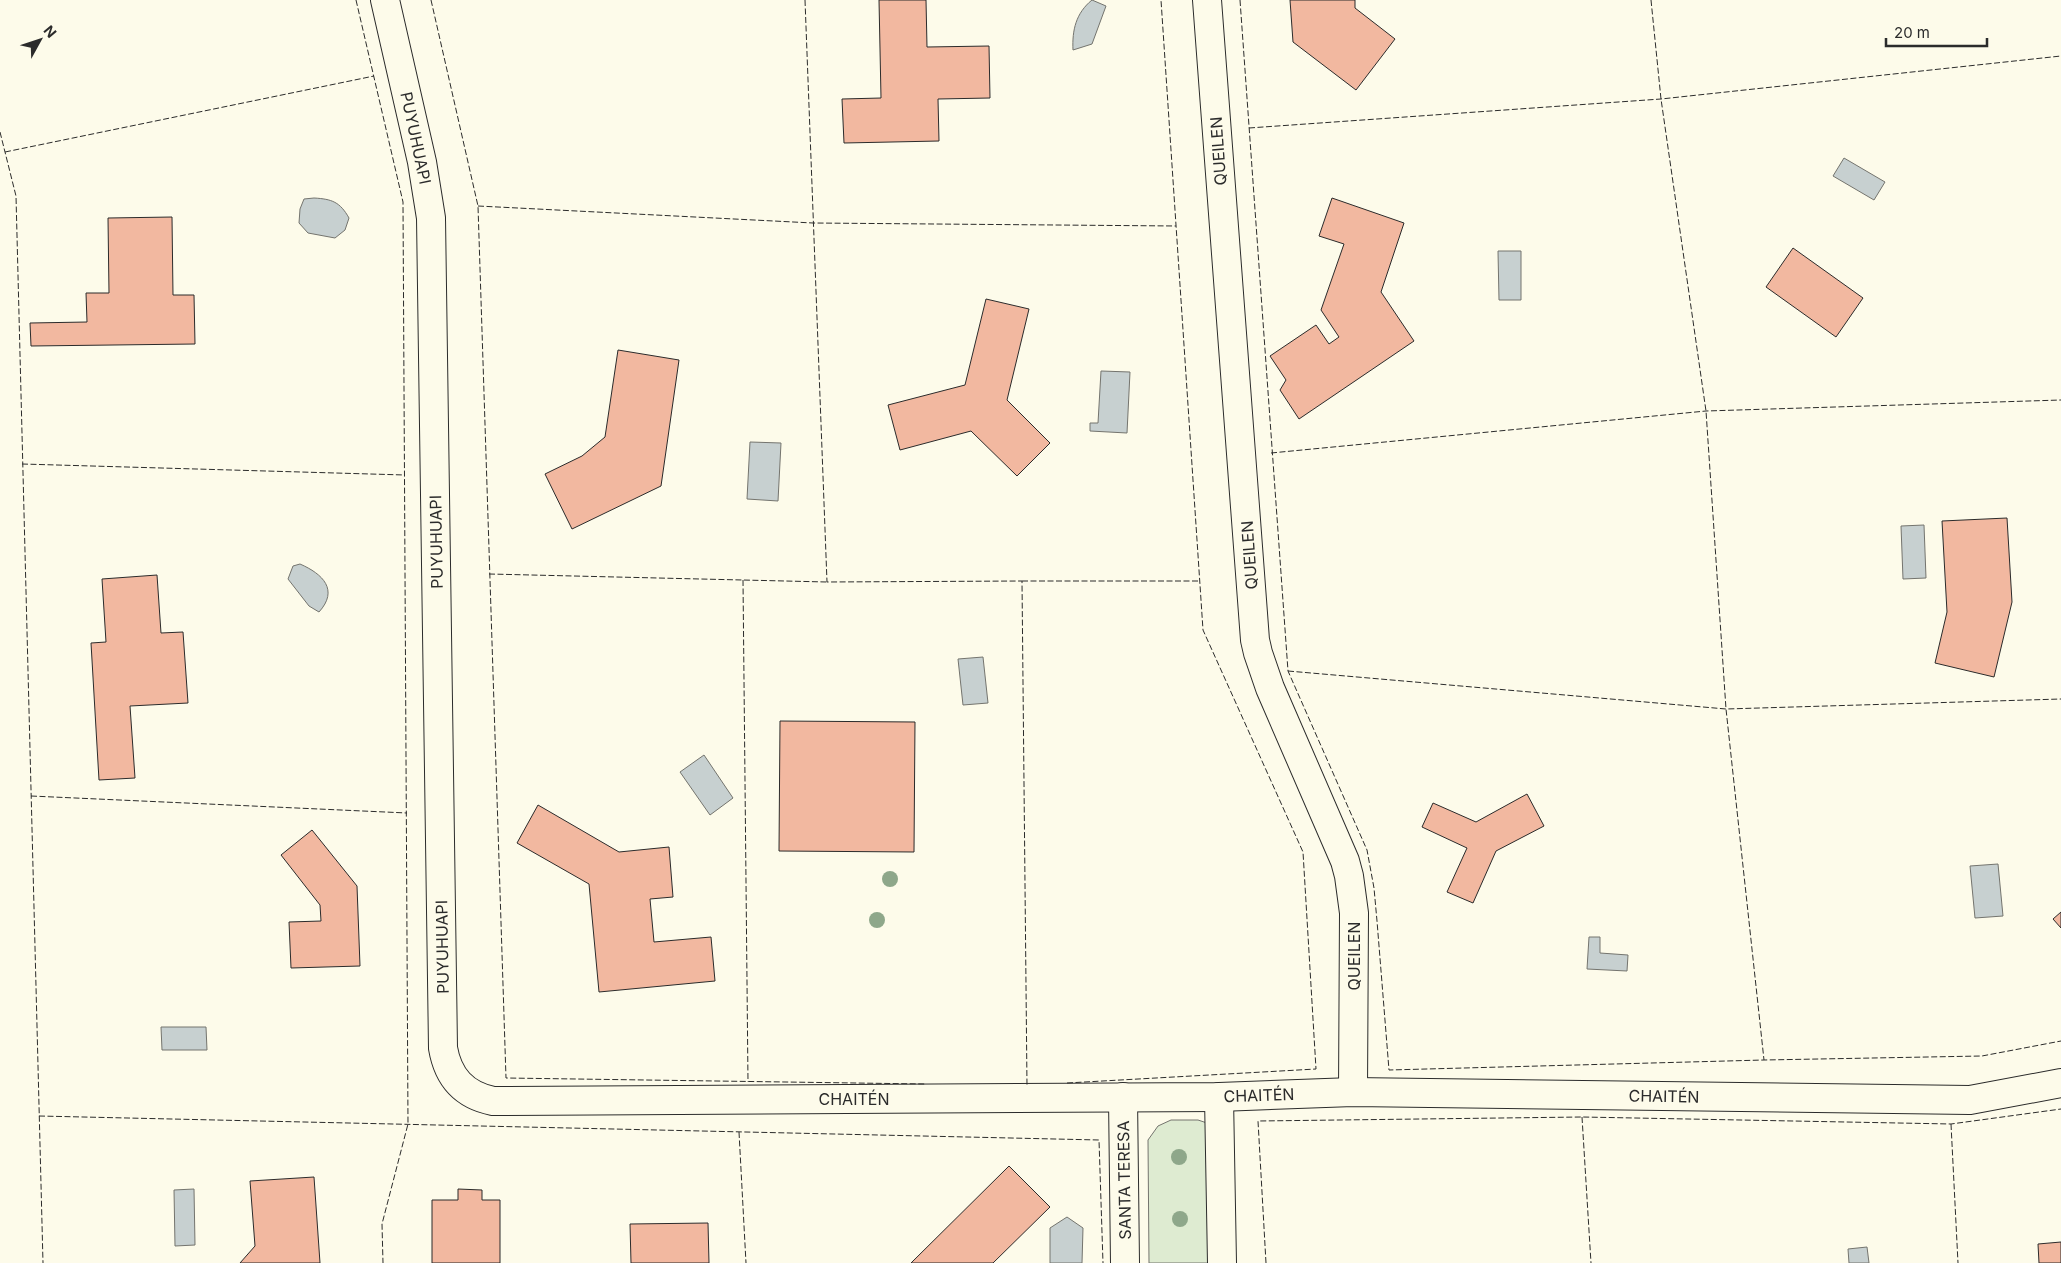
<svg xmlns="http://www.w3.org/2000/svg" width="2061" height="1263" font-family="Inter,sans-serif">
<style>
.green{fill:#deebd1;stroke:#74746e}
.water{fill:#c7d0d0;stroke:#74746e}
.building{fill:#f2b8a0;stroke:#2b2b2b}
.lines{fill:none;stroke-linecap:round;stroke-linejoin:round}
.minor-casing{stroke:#2b2b2b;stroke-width:30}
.minor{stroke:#fdfbea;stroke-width:28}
.fence{stroke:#2b2b2b;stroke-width:1;stroke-dasharray:6 2.5;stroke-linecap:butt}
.tree{fill:#8ea78a}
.labels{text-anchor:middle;stroke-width:4;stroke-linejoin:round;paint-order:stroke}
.street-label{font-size:16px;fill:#2b2b2b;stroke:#fdfbea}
</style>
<rect width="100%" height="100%" fill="#fdfbea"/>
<polygon class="green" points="1171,1120 1198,1120 1207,1123 1216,1263 1149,1263 1148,1140 1158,1126"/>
<g class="water">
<path d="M1092 0 1106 6 1092 44 1073 50C1072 30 1076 13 1092 0Z"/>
<polygon points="1844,158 1885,182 1874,200 1833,176"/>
<path d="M314 198C332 199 340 202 349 218L345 230 335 238 308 233 299 223 300 209 304 199Z"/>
<polygon points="1498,251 1521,251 1521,300 1499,300"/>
<polygon points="1101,371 1130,372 1127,433 1090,431 1090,423 1098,423"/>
<polygon points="750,442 781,443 778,501 747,499"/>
<polygon points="1924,525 1926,578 1903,579 1901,526"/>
<path d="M300 564C323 574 339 590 319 612L309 606 288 579 293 566Z"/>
<polygon points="983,657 988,703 963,705 958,659"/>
<polygon points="704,755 733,798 710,815 680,772"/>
<polygon points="1998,864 2003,916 1975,918 1970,866"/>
<polygon points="1589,937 1600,937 1600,953 1628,955 1627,971 1587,969"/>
<polygon points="161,1027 206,1027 207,1050 162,1050"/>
<polygon points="194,1189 195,1245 175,1246 174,1190"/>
<polygon points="1067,1217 1083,1228 1082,1263 1050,1263 1050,1228"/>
<polygon points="1867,1247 1869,1263 1849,1263 1848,1249"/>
</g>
<g class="building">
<polygon points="879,0 926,0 927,47 989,46 990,98 938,99 939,141 844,143 842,99 881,98"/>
<polygon points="1290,0 1355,0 1355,8 1395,39 1356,90 1293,42"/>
<polygon points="1332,198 1404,223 1381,292 1414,341 1299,419 1280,390 1286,380 1270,356 1316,325 1329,344 1339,337 1321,310 1344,244 1319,236"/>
<polygon points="172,217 173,295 194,295 195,344 31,346 30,323 87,322 86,293 109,293 108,218"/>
<polygon points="1793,248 1863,298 1836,337 1766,287"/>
<polygon points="986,299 1029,309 1007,400 1050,443 1017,476 971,431 900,450 888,405 965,385"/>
<polygon points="618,350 679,360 661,486 572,529 545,474 582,456 605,437"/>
<polygon points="2007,518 2012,602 1994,677 1935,663 1947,612 1942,521"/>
<polygon points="157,575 161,633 183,632 188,703 130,706 135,778 99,780 91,643 106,642 102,579"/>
<polygon points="780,721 915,722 914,852 779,851"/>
<polygon points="1527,794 1544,826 1496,851 1473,903 1447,892 1467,848 1422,827 1433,803 1476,822"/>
<polygon points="538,805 619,852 669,847 673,897 650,899 654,942 711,937 715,981 599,992 589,884 517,843"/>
<polygon points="312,830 357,886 360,966 291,968 289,922 321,921 320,905 281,855"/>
<polygon points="2061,912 2061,928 2053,919"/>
<polygon points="1009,1166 1050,1207 993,1263 911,1263"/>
<polygon points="314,1177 320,1263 240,1263 255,1246 250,1181"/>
<polygon points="458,1189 482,1190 482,1200 500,1200 500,1263 432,1263 432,1200 458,1200"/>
<polygon points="708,1223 709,1263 631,1263 630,1224"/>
<polygon points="2061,1242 2061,1263 2039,1263 2038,1244"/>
</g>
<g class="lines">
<defs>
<g id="minor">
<path d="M385 0 422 162 431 218 443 1048C448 1077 464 1095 493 1101L1219 1097 1353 1092 1970 1100 2061 1083"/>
<polyline points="1207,0 1255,640 1258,653 1270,688 1345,861 1349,876 1354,913 1353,1092"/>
<polyline points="1123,1097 1125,1263"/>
<polyline points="1219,1097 1222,1263"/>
</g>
</defs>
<use href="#minor" class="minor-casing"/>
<use href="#minor" class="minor"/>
<g class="fence">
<polyline points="356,0 403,202 408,1124 382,1224 383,1263"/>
<polyline points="431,0 478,206 506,1078 925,1084"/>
<polyline points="805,0 827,582 1022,581 1027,1086"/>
<polyline points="1240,0 1288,671 1367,850 1374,888 1377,921 1389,1070 1764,1060 1982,1056 2061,1041"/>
<polyline points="1651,0 1661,99 1706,411 1726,709 1764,1060"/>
<polyline points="1249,128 1661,99 2061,56"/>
<polyline points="0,132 16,196 43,1263"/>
<polyline points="5,152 374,76"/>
<polyline points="478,206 813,223 1176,226"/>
<polyline points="1271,453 1706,411 2061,400"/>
<polyline points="22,464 405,475"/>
<polyline points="489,574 827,582"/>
<polyline points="743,580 748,1082"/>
<polyline points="1022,581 1200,581"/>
<polyline points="1288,671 1726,709 2061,699"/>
<polyline points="31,796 407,813"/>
<polyline points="1067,1083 1316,1069 1303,852 1203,630 1161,0"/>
<polyline points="39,1116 1099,1140 1103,1263"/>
<polyline points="1582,1117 1591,1263"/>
<polyline points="1951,1124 1958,1263"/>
<polyline points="739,1132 746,1263"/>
<polyline points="1266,1263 1258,1121 1582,1117 1951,1124 2061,1109"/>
</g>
</g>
<g class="tree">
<circle cx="890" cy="879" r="8"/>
<circle cx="877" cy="920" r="8"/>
<circle cx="1179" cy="1157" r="8"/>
<circle cx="1180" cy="1219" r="8"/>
</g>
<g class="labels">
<g class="street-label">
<text transform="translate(416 138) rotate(78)" y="6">PUYUHUAPI</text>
<text transform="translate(1218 151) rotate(-94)" y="6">QUEILEN</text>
<text transform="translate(436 542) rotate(-91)" y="6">PUYUHUAPI</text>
<text transform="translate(1249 555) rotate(-94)" y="6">QUEILEN</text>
<text transform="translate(442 947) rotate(-91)" y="6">PUYUHUAPI</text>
<text transform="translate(1354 956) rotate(-90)" y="6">QUEILEN</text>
<text transform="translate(1259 1095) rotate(-2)" y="6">CHAITÉN</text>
<text transform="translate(1664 1096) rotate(1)" y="6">CHAITÉN</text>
<text x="854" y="1105">CHAITÉN</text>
<text transform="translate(1124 1180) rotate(-91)" y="6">SANTA TERESA</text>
</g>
</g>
<g transform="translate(40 40) rotate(50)" stroke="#fdfbea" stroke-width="4" paint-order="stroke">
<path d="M0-4L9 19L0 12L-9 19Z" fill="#2b2b2b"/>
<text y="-8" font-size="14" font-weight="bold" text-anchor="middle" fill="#2b2b2b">N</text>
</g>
<path d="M1886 38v8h101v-8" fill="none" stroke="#2b2b2b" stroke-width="2.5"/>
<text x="1894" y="38" font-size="15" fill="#2b2b2b" stroke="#fdfbea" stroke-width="4" paint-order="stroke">20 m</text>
</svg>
